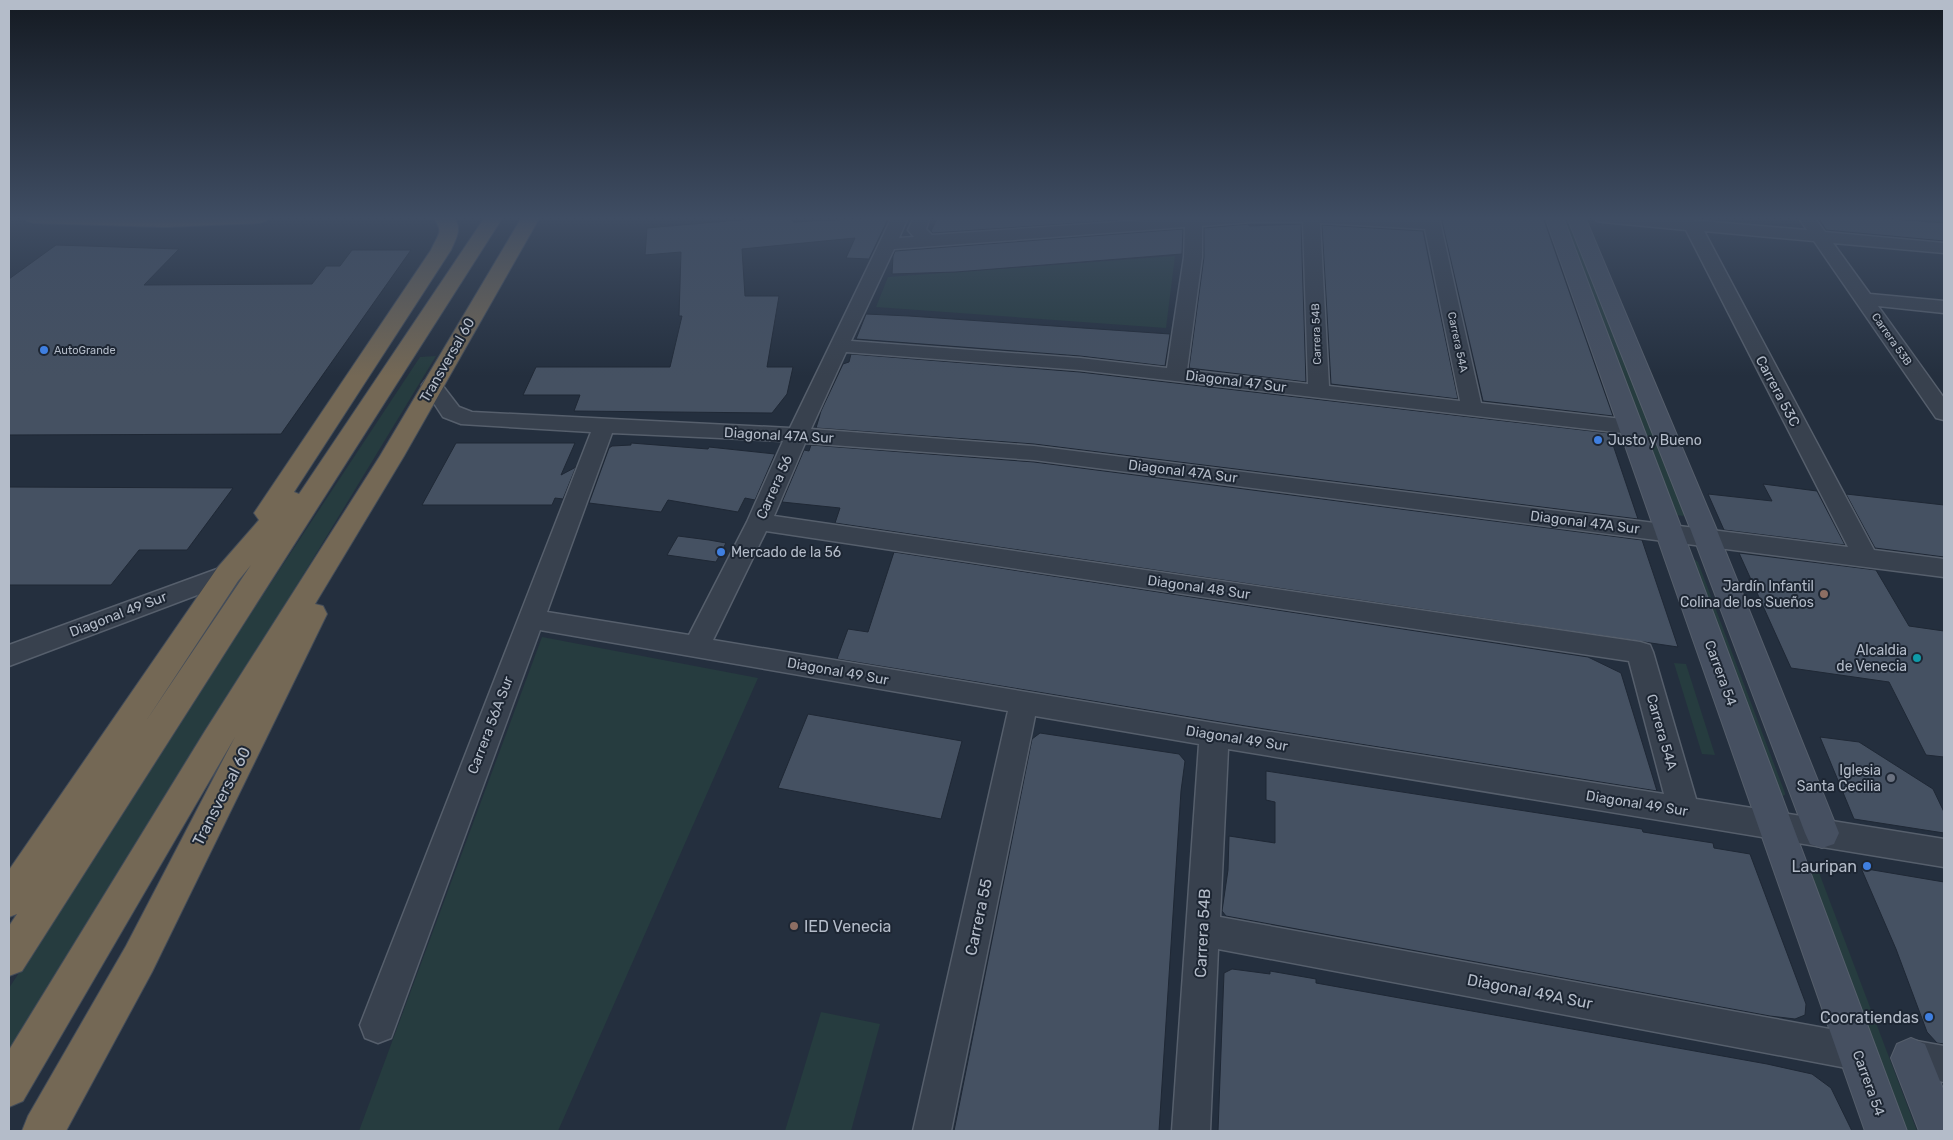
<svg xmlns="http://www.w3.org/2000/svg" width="1953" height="1140" font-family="Rubik,sans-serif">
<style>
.green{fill:#263c3f}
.building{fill:#455162;stroke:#1f2835}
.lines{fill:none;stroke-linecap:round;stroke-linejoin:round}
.street-casing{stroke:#565f6c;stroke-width:3}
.secondary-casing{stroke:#565f6c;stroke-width:2}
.highway-casing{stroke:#434c59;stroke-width:2}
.street{fill:#38414e;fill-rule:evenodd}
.secondary{fill:#465061;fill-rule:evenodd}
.highway{fill:#746855;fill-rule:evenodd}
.shop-dot{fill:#3f7fe0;stroke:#1d2633;stroke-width:2}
.education-dot{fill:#8d6e63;stroke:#1d2633;stroke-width:2}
.culture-dot{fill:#0f9aa8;stroke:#1d2633;stroke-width:2}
.worship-dot{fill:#6b7280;stroke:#1d2633;stroke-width:2}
.labels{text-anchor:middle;stroke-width:4;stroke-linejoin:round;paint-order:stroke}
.far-street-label{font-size:11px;fill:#b4bcc9;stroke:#1d2633}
.far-poi-label{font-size:11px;fill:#b4bcc9;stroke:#1d2633;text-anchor:start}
.street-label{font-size:14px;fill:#b4bcc9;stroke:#1d2633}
.poi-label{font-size:14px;fill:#b4bcc9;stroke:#1d2633;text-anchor:end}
.near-street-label{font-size:16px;fill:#b4bcc9;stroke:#1d2633}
.near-poi-label{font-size:16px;fill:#b4bcc9;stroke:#1d2633;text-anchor:end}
</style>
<rect width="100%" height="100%" fill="#242f3e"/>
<g class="green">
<polygon points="1869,217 1944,217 1944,223"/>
<polygon points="1564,225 1571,225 1685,516 1674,515"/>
<polygon points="1175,256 1166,328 876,307 888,277"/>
<polygon points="436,356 9,1060 9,988 114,828 247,619 420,357"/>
<polygon points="1694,559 1698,562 1785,793 1785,795 1782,796 1691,560"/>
<polygon points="542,637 758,678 558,1131 359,1131"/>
<polygon points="1674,663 1686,664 1715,755 1702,754"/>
<polygon points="1809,869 1818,870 1917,1131 1906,1131"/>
<polygon points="821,1012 880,1024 851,1131 785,1131"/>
</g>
<g class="building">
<polygon points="773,217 792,217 793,222 889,217 869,259 846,258 855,238 742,249 745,296 779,296 767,367 793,367 787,394 772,413 574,411 580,395 523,395 536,367 670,367 682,316 679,316 681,252 645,255 647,228"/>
<polygon points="938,217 1167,217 933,233 931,231"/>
<polygon points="1441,217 1506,218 1505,217 1543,217 1613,416 1483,401"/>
<polygon points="1818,217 1869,217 1944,223 1944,241 1826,230"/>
<polygon points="1249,224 1249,226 1301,224 1306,382 1189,368 1204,257 1204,228"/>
<polygon points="1322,225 1423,231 1458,399 1331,384"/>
<polygon points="1183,229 1182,254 956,272 892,274 893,256 895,251"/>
<polygon points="56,245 179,249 144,285 312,284 326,266 340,266 352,250 411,250 281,434 9,435 9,279"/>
<polygon points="866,314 909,316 1170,334 1165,366 1080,356 856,339"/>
<polygon points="851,354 1080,372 1609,433 1638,519 1034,444 816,428 821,411 843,364 849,362"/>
<polygon points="456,443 575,443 561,475 576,467 563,499 555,498 552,505 422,505"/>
<polygon points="631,443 708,449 709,447 775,454 755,500 745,498 738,512 668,500 661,512 589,503 609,448 612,446 631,445"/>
<polygon points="811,445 1034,462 1642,540 1678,647 835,523 840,508 782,502 804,450 809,451"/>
<polygon points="1763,484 1817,491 1845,545 1724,530 1708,494 1772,501"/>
<polygon points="9,487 233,488 187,550 139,550 111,585 9,585"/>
<polygon points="1846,494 1944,505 1944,557 1875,548"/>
<polygon points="678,536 709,540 726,543 716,562 667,555"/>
<polygon points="894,552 1588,657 1621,673 1657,791 1214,721 837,659 848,629 868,632"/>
<polygon points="1739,553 1876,570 1909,626 1944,631 1944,757 1926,755 1889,682 1791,668"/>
<polygon points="808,714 962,741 941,819 778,788"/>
<polygon points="1040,733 1179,754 1185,761 1181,791 1159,1131 954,1131 1032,739"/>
<polygon points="1820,737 1859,742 1933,789 1944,812 1944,833 1854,819"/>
<polygon points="1266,771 1642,829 1643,832 1713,843 1714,848 1750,854 1806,1004 1805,1015 1795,1019 1770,1016 1226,916 1222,911 1228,870 1229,836 1275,843 1275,802 1266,800"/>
<polygon points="1861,868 1944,882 1944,1044 1937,1043 1927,1032 1896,949"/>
<polygon points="1232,969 1270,974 1270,971 1316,979 1316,983 1767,1064 1812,1074 1831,1088 1852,1131 1218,1131 1224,973"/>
</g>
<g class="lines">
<defs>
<g id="street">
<path d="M892 217H908L899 238 914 237 908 230 914 217H930L926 229 932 235 1188 217 1423 218V217H1439L1481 403 1631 420 1639 422 1642 427 1639 432 1631 434 1080 370 846 352 811 429 1034 446 1848 547 1686 230 1603 222 1597 221 1595 217H1655L1807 230 1798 217H1814L1825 232 1944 243V253L1833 243 1870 294 1944 301V313L1878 306 1944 398V420L1936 418 1814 241 1704 231 1874 550 1944 559V577L1034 460 805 443 774 516 1640 642 1650 645 1653 652 1696 799 1944 839V867L1228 749 1220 917 1857 1034 1870 1039 1875 1052 1870 1065 1857 1070 1218 949 1210 1131H1172L1199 744 1035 716 951 1131H913L1008 711 540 630 391 1038 378 1043 365 1038 360 1025 591 432 461 424 443 417 422 385 425 381 432 379 439 381 459 407 472 412 790 428ZM1252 222H1303L1308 384 1187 370 1202 257V226ZM1320 223 1425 229 1460 401 1329 386ZM1185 227 1184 257 1167 368 1080 358 851 341 894 249ZM612 433 783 441 747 522 689 635 547 612ZM766 531 1629 661 1664 794 1214 723 713 640Z"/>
<polygon points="228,565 237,568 241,574 237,580 9,666 9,645"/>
<polygon points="1911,1040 1944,1046 1944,1082 1911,1076 1898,1071 1893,1058 1898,1045"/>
</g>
<g id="secondary">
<polygon points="1545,217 1563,217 1683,532 1907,1131 1865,1131"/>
<polygon points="1567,217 1585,217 1716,528 1839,833 1834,844 1822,848 1810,844 1805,833 1690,528"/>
<polygon points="1911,1038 1925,1044 1944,1091 1944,1131 1919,1131 1891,1058 1897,1044"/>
</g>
<g id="highway">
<polygon points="25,217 268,217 266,221 259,223 165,227 34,223 27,221"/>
<path d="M433 217H453C463 228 456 238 451 250L294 492 299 494 485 217H503L22 971 9 976V926L17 914 9 917V870L218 567 259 520 254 513 258 507 431 250C439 232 444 233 433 217ZM251 565 146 721 238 581Z"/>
<polygon points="522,217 540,217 404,456 315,604 323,606 327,614 152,972 66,1131 22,1131 28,1116 126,946 235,737 23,1101 9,1107 9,1050 205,731 380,456"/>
</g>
</defs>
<use href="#street" class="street-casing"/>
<use href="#secondary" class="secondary-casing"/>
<use href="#highway" class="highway-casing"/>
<use href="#street" class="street"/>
<use href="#secondary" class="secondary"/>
<use href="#highway" class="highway"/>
</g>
<linearGradient id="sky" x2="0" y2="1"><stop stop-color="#141a22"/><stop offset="0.58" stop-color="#3f4d63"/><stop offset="1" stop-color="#3f4d63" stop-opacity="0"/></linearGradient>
<rect width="1953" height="376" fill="url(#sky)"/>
<g class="shop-dot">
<circle cx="44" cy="350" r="5"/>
<circle cx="1598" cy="440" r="5"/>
<circle cx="721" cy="552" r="5"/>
<circle cx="1867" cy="866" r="5"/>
<circle cx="1929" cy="1017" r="5"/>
</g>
<g class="education-dot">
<circle cx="1824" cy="594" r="5"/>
<circle cx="794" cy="926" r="5"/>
</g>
<circle class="culture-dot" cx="1917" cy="658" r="5"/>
<circle class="worship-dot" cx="1891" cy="778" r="5"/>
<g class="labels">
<g class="far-street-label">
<text transform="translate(1316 334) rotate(-92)" y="4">Carrera 54B</text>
<text transform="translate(1892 339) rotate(55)" y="4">Carrera 53B</text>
<text transform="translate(1458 342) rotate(78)" y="4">Carrera 54A</text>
</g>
<g class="far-poi-label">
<text x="54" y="354">AutoGrande</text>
</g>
<g class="street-label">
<text transform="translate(447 360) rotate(-60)" y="5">Transversal 60</text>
<text transform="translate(1236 381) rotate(7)" y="5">Diagonal 47 Sur</text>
<text transform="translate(1778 391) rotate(62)" y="5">Carrera 53C</text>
<text transform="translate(779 435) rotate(3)" y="5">Diagonal 47A Sur</text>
<text transform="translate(1183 471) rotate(7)" y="5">Diagonal 47A Sur</text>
<text transform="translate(774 487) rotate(-66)" y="5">Carrera 56</text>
<text transform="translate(1585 522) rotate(7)" y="5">Diagonal 47A Sur</text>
<text transform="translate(1199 587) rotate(8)" y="5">Diagonal 48 Sur</text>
<text transform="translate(118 614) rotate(-21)" y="5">Diagonal 49 Sur</text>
<text transform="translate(838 671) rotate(10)" y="5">Diagonal 49 Sur</text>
<text transform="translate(1721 673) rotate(70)" y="5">Carrera 54</text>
<text transform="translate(490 725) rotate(-69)" y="5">Carrera 56A Sur</text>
<text transform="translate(1662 732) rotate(74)" y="5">Carrera 54A</text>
<text transform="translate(1237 738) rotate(9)" y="5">Diagonal 49 Sur</text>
<text transform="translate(1637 803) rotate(9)" y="5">Diagonal 49 Sur</text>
<text transform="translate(1869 1083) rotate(70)" y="5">Carrera 54</text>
</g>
<g class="poi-label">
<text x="1608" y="445" text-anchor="start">Justo y Bueno</text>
<text x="731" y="557" text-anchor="start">Mercado de la 56</text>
<text x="1814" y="591">Jardín Infantil<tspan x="1814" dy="16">Colina de los Sueños</tspan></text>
<text x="1907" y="655">Alcaldia<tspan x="1907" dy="16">de Venecia</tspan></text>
<text x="1881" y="775">Iglesia<tspan x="1881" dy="16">Santa Cecilia</tspan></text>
</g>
<g class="near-street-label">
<text transform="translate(221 796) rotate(-63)" y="6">Transversal 60</text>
<text transform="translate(978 917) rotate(-78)" y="6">Carrera 55</text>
<text transform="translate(1202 933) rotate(-87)" y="6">Carrera 54B</text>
<text transform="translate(1530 991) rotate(11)" y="6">Diagonal 49A Sur</text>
</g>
<g class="near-poi-label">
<text x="1857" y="872">Lauripan</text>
<text x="804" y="932" text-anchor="start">IED Venecia</text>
<text x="1919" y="1023">Cooratiendas</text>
</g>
</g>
<rect width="1953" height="1140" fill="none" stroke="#b4bcc9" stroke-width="20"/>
</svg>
